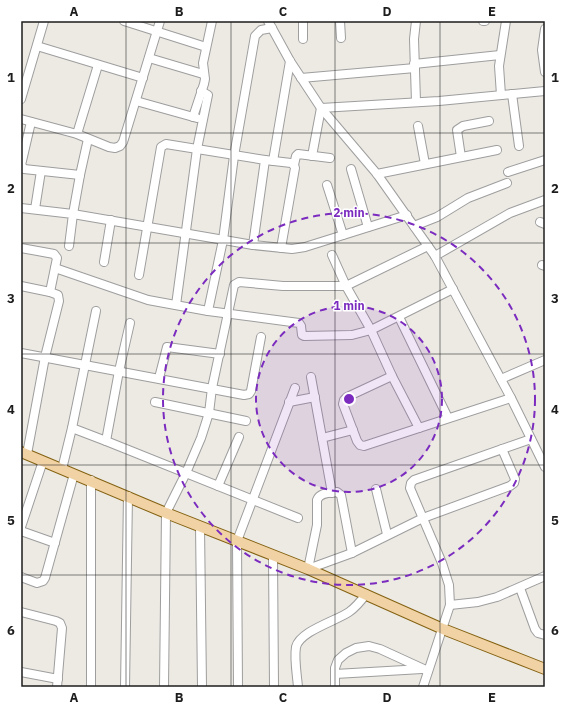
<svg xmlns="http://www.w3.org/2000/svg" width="566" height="708" font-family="'IBM Plex Sans',sans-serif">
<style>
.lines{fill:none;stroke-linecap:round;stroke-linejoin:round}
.minor-casing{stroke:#9e9e9e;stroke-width:10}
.major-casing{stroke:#846211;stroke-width:12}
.minor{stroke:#fff;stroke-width:8}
.major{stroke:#f0d2a5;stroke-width:10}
.grid{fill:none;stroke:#1d1d1d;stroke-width:1;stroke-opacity:0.55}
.ring{fill:none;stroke:#7b2cbf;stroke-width:2;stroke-dasharray:7 5}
.centre{fill:#7b2cbf;stroke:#fff;stroke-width:2}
.ring-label{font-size:12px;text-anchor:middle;font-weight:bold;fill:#7b2cbf;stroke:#fff;stroke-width:3;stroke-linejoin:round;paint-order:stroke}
.neatline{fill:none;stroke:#1d1d1d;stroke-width:1.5}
.grid-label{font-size:13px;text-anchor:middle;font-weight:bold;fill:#1d1d1d}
</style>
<rect width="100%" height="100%" fill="#edeae4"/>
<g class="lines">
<defs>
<g id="minor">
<polyline points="124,21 206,47"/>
<polyline points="268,21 290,61 321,108 377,174 435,256 511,398 545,467"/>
<polyline points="303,21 303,39"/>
<polyline points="340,21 341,38"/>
<polyline points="416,21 414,39 416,102"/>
<polyline points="483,21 485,21"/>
<polyline points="545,29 542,50 545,72"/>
<polyline points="37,46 143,78"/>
<polyline points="149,58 203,74"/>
<polyline points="414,64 500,55"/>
<polyline points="301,78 415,68"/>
<polyline points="512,94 519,146"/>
<polyline points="501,95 499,66 506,21"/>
<polyline points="21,99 44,21"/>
<polyline points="136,101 197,118"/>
<polyline points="193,117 204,84 205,79 203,63 212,21"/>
<polyline points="21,119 77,134 109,147 115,148 120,146 123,142 160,21"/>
<polyline points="31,122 21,165 24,169 80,175"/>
<polyline points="418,126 425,164"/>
<polyline points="77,134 98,65"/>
<polyline points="88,139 80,175 73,214 253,245 292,249 305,247 407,215"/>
<polyline points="312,156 321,108 439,101 545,91"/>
<polyline points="461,157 457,130 463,126 489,121"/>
<polyline points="265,160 291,163 294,165 295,168 281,248"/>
<polyline points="273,161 290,61"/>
<polyline points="294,165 296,156 298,154 330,158"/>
<polyline points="351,169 368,227"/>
<polyline points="508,172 545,160"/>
<polyline points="377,174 497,150"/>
<polyline points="327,185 343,235"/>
<polyline points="21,208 73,214 69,246"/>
<polyline points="35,209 41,171"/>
<polyline points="540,222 545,224"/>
<polyline points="414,226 437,217 468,198 507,183"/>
<polyline points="21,248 54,254 57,258 50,292 21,286"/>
<polyline points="332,255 346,286 428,246"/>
<polyline points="435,256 510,213 545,200"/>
<polyline points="104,262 111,220"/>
<polyline points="542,265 545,266"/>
<polyline points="55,268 148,300 208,311 299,323 301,326 302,335 304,336 352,335 371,330 453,289"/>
<polyline points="139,275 161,147 166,144 265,160 253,245"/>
<polyline points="176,305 197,149 208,95 201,91"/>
<polyline points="208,311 223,240 234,156 255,36 261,30 272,28"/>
<polyline points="399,317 448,418"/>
<polyline points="21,353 244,395 249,394 251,391 261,337"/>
<polyline points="392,376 347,397 344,400 343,404 357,441 360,445 364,446 419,428"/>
<polyline points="311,377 332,493"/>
<polyline points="159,378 167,347 220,354"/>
<polyline points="501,379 545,360"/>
<polyline points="155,402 246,421"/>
<polyline points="289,402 315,397"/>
<polyline points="72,428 106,441 298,518"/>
<polyline points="322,438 353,430"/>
<polyline points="106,441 119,371 130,323"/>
<polyline points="27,454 45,357 59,301 58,295 50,292"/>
<polyline points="62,469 72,428 96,311"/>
<polyline points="218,486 239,437"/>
<polyline points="376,489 387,534"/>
<polyline points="200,526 202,687"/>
<polyline points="21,527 43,461"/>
<polyline points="21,531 55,543"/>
<polyline points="273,556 274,687"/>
<polyline points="308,569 352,553 423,518 510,486 514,483 515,479 502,449"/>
<path d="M308 569 317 525V500C320 492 330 493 337 492L341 495 352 553"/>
<polyline points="21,577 37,583 43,581 45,578 74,474"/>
<polyline points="520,588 535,629 538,633 545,635"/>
<polyline points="450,605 478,602 497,597 545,576"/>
<polyline points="21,612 56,621 60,623 62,628 57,687"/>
<polyline points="21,672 58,679"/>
<polyline points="335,674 422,669"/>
<polyline points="91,687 91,480"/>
<polyline points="125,687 128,496"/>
<polyline points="164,687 166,513 186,473 201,438 209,413 212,388 234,285 239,282 283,286 346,286 371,330 392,376 419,428 511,398"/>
<polyline points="238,687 237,541 295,388"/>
<path d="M298 687C297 675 294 659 296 647 300 631 336 621 349 612 356 607 361 601 366 594"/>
<polyline points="335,687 335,668 338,660 346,653 356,648 369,646 380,649 428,671"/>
<polyline points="423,687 450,605 449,585 442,563 410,488 411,483 414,480 531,439"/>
</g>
<polyline id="major" points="21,452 166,513 308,569 443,629 545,669"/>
</defs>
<use href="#minor" class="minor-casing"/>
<use href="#major" class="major-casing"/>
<use href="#minor" class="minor"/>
<use href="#major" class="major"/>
</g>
<path class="grid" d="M126 21V687M231 21V687M335 21V687M440 21V687M21 133H545M21 243H545M21 354H545M21 465H545M21 575H545"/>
<circle cx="349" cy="399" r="93" fill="#7b2cbf" fill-opacity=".12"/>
<g class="ring">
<circle cx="349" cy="399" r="93"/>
<circle cx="349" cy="399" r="186"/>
</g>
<circle cx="349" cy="399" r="6" class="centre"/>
<g class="ring-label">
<text x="349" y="217">2 min</text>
<text x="349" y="310">1 min</text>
</g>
<rect width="566" height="708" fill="none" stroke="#ffffff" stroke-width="44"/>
<rect x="22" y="22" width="522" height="664" class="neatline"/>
<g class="grid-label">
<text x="74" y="16">A</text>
<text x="179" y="16">B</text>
<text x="283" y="16">C</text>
<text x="387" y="16">D</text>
<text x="492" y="16">E</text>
<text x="11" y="82">1</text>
<text x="555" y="82">1</text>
<text x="11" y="193">2</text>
<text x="555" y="193">2</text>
<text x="11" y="303">3</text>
<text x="555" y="303">3</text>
<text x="11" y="414">4</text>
<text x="555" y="414">4</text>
<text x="11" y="525">5</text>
<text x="555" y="525">5</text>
<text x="11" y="635">6</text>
<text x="555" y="635">6</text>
<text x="74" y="702">A</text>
<text x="179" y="702">B</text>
<text x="283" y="702">C</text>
<text x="387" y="702">D</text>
<text x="492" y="702">E</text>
</g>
</svg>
